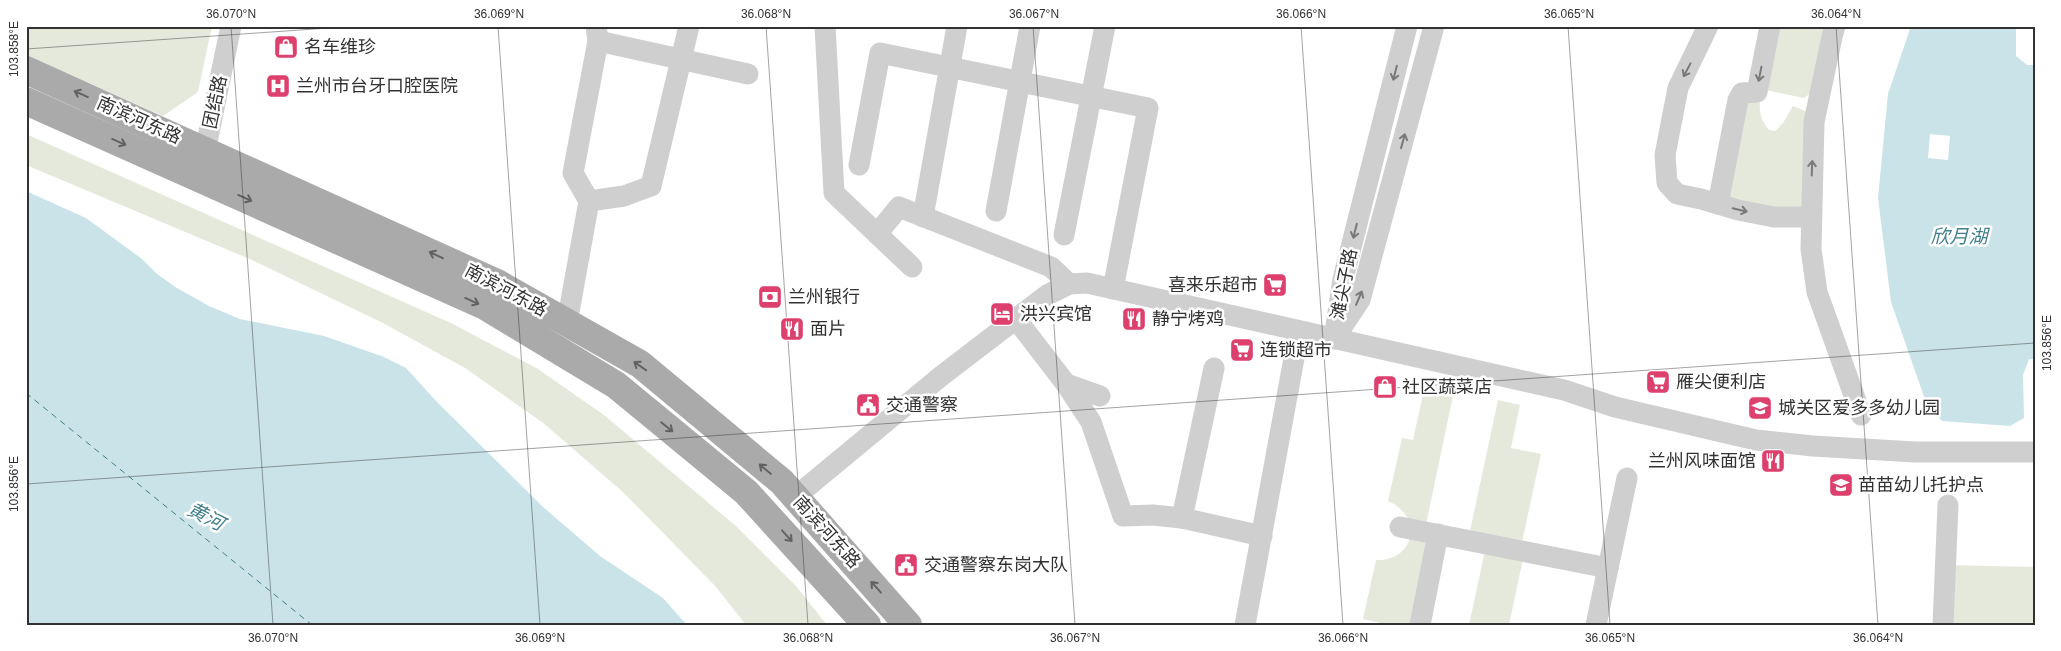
<svg xmlns="http://www.w3.org/2000/svg" width="2061" height="651" font-family="Helvetica,'Noto Sans SC',sans-serif">
<style>
.green{fill:#e5e9dc}
.water{fill:#c9e3e8;fill-rule:evenodd}
.lines{fill:none;stroke-linecap:round;stroke-linejoin:round}
.ferry{stroke:#407f8c;stroke-width:1;stroke-dasharray:6 5;stroke-linecap:butt}
.minor{stroke:#cfcfcf;stroke-width:21}
.major{stroke:#aaa;stroke-width:28}
.oneway{stroke:#797979}
.oneway2{stroke:#626262}
.ticks{fill:none;stroke:#323232;stroke-width:1;stroke-opacity:0.45}
.labels{text-anchor:middle;stroke-width:5;stroke-linejoin:round;paint-order:stroke}
.poi-label{font-size:18px;fill:#323232;stroke:#fff;text-anchor:start}
.street-label{font-size:18px;fill:#323232;stroke:#fff}
.water-label{font-size:19px;font-style:italic;fill:#407f8c;stroke:#fff}
.neatline{fill:none;stroke:#323232;stroke-width:2}
.ticks-label{font-size:12px;text-anchor:middle;fill:#323232}
</style>
<rect width="100%" height="100%" fill="#fff"/>
<g class="green">
<polygon points="26,26 212,26 198,92 163,116 26,55"/>
<polygon points="1774,26 1827,26 1811,93 1804,98 1765,90"/>
<path d="M1760 100C1759 114 1761 119 1769 130L1775 131 1783 123 1793 106 1805 111 1807 115 1804 204 1801 209 1727 204 1743 102Z"/>
<polygon points="26,134 453,324 538,369 604,415 736,526 796,586 827,625 746,625 716,587 624,493 542,422 465,368 383,323 252,260 26,165"/>
<path d="M1425 385 1454 391 1423 539 1431 541 1413 625H1389L1363 619 1376 560C1415 561 1424 517 1388 501L1402 438 1413 440Z"/>
<polygon points="1498,400 1520,405 1511,448 1541,454 1522,542 1470,531"/>
<polygon points="1485,551 1523,559 1509,625 1469,625"/>
<polygon points="1947,565 2035,567 2035,625 1937,625"/>
</g>
<g class="water">
<path d="M1911 26H2016V56L2027 65H2035V359H2029L2023 375 2024 418 2010 426 1942 421 1927 405 1891 302 1878 198 1888 94ZM1930 134 1950 136 1948 160 1928 158Z"/>
<polygon points="26,191 86,218 142,259 157,274 177,288 209,306 240,319 324,336 384,357 406,368 438,403 542,506 600,556 663,598 687,625 26,625"/>
</g>
<g class="lines">
<polyline class="ferry" points="26,393 312,625"/>
<g class="minor">
<polyline points="825,26 834,193 912,267"/>
<polyline points="1708,26 1678,88 1665,155 1667,183 1677,194 1701,199 1738,210 1774,217 1811,217"/>
<polyline points="1835,26 1832,37 1814,122 1811,249 1817,292 1861,415"/>
<polyline points="598,41 748,74"/>
<polyline points="859,165 880,53 1148,108 1113,289"/>
<polyline points="202,166 231,26"/>
<polyline points="589,201 624,196 651,186 689,26"/>
<polyline points="1718,204 1738,100 1742,93 1757,92 1770,26"/>
<polyline points="996,211 1030,26"/>
<polyline points="923,217 957,26"/>
<polyline points="877,234 899,207 1051,267 1069,284"/>
<polyline points="1064,235 1105,26"/>
<polyline points="1016,319 1066,384 1100,396"/>
<polyline points="567,323 589,201 573,173 598,41 596,26"/>
<polyline points="1335,332 1343,279 1407,26"/>
<polyline points="1334,339 1360,300 1434,26"/>
<polyline points="1214,368 1182,518 1262,536"/>
<polyline points="1066,384 1091,422 1123,516 1153,515 1182,518"/>
<polyline points="795,497 940,377 1047,295 1069,284 1087,283 1564,390 1615,407 1756,440 1813,446 1915,452 2035,452"/>
<polyline points="1400,527 1608,568"/>
<polyline points="1245,625 1299,331"/>
<polyline points="1420,625 1438,534"/>
<polyline points="1596,625 1627,478"/>
<polyline points="1943,625 1948,505"/>
</g>
<g class="major">
<polyline points="26,70 497,283 640,364 782,482 908,625"/>
<polyline points="26,101 485,306 616,385 746,492 867,625"/>
</g>
</g>
<defs><path id="oneway-shaft" d="M-6 0H5M1.5-3L5.5 0L1.5 3" fill="none" stroke-width="1.6" stroke-linecap="round" stroke-linejoin="round" transform="scale(1.25)"/></defs>
<g class="oneway">
<use href="#oneway-shaft" transform="translate(1687 70) rotate(118)"/>
<use href="#oneway-shaft" transform="translate(1395 73) rotate(104)"/>
<use href="#oneway-shaft" transform="translate(1760 74) rotate(101)"/>
<use href="#oneway-shaft" transform="translate(1403 141) rotate(-75)"/>
<use href="#oneway-shaft" transform="translate(1812 168) rotate(-88)"/>
<use href="#oneway-shaft" transform="translate(1740 210) rotate(13)"/>
<use href="#oneway-shaft" transform="translate(1355 231) rotate(104)"/>
<use href="#oneway-shaft" transform="translate(1359 298) rotate(-67)"/>
</g>
<g class="oneway2">
<use href="#oneway-shaft" transform="translate(81 94) rotate(-156)"/>
<use href="#oneway-shaft" transform="translate(119 142) rotate(24)"/>
<use href="#oneway-shaft" transform="translate(245 198) rotate(24)"/>
<use href="#oneway-shaft" transform="translate(436 255) rotate(-155)"/>
<use href="#oneway-shaft" transform="translate(472 301) rotate(24)"/>
<use href="#oneway-shaft" transform="translate(640 366) rotate(-145)"/>
<use href="#oneway-shaft" transform="translate(667 427) rotate(39)"/>
<use href="#oneway-shaft" transform="translate(765 469) rotate(-140)"/>
<use href="#oneway-shaft" transform="translate(787 536) rotate(48)"/>
<use href="#oneway-shaft" transform="translate(876 587) rotate(-132)"/>
</g>
<path class="ticks" d="M231 26 273 625M498 26 540 625M766 26 808 625M1033 26 1075 625M1301 26 1343 625M1568 26 1610 625M1836 26 1878 625M26 49 358 26M26 484 2035 343"/>
<defs>
<symbol id="shop-square" viewBox="-11 -11 22 22"><rect x="-9" y="-9" width="18" height="18" rx="4" fill="#de406e" stroke="#fff"/><path d="M-5-2.5h2.3a2.7 3.5 0 0 1 5.4 0H5L5.5 6h-11ZM-1.5-2.5h3a1.5 2.3 0 0 0-3 0Z" fill="#fff"/></symbol>
<symbol id="hospital-square" viewBox="-11 -11 22 22"><rect x="-9" y="-9" width="18" height="18" rx="4" fill="#de406e" stroke="#fff"/><path d="M-5-5h3v3.5h4V-5h3V5h-3V1.5h-4V5h-3Z" fill="#fff"/></symbol>
<symbol id="supermarket-square" viewBox="-11 -11 22 22"><rect x="-9" y="-9" width="18" height="18" rx="4" fill="#de406e" stroke="#fff"/><path d="M-6-5.5h2.5l.6 2H6L4.5 2H-2.5L-4.4-4H-6ZM-1.5 3.2a1.3 1.3 0 1 0 .1 0ZM3 3.2a1.3 1.3 0 1 0 .1 0Z" fill="#fff"/></symbol>
<symbol id="bank-square" viewBox="-11 -11 22 22"><rect x="-9" y="-9" width="18" height="18" rx="4" fill="#de406e" stroke="#fff"/><path d="M-6-4H6V4H-6ZM0-2.3a2.3 2.3 0 1 0 0 4.6a2.3 2.3 0 1 0 0-4.6Z" fill="#fff"/></symbol>
<symbol id="hotel-square" viewBox="-11 -11 22 22"><rect x="-9" y="-9" width="18" height="18" rx="4" fill="#de406e" stroke="#fff"/><path d="M-6-4.5h1.5V1H6V5H4.5V3h-9V5H-6ZM-4 0a1.8 1.8 0 1 1 3.6 0ZM.5 0V-2.5h3Q6-2.5 6 0Z" fill="#fff"/></symbol>
<symbol id="restaurant-square" viewBox="-11 -11 22 22"><rect x="-9" y="-9" width="18" height="18" rx="4" fill="#de406e" stroke="#fff"/><path d="M-5-6h1v4h1v-4h1v4h1v-4h1v5L-1.5 .5V6h-2V.5L-5-1ZM5-6V6H3V1.5H1.5Q1.5-4 5-6Z" fill="#fff"/></symbol>
<symbol id="civic-square" viewBox="-11 -11 22 22"><rect x="-9" y="-9" width="18" height="18" rx="4" fill="#de406e" stroke="#fff"/><path d="M-.6-6.5H3V-4.5H.6V-3L4-1V1h2V6H-6V1h2V-1L-.6-3ZM-1.2 2.5V6h2.4V2.5Z" fill="#fff"/></symbol>
<symbol id="school-square" viewBox="-11 -11 22 22"><rect x="-9" y="-9" width="18" height="18" rx="4" fill="#de406e" stroke="#fff"/><path d="M0-5L7-2L0 1L-7-2ZM-4 1L0 2.5L4 1V4Q0 6-4 4Z" fill="#fff"/></symbol>
</defs>
<g fill-rule="evenodd">
<use href="#shop-square" x="272" y="33" width="28" height="28"/>
<use href="#hospital-square" x="264" y="72" width="28" height="28"/>
<use href="#supermarket-square" x="1261" y="271" width="28" height="28"/>
<use href="#bank-square" x="756" y="283" width="28" height="28"/>
<use href="#hotel-square" x="988" y="300" width="28" height="28"/>
<use href="#restaurant-square" x="1120" y="305" width="28" height="28"/>
<use href="#restaurant-square" x="778" y="315" width="28" height="28"/>
<use href="#supermarket-square" x="1228" y="336" width="28" height="28"/>
<use href="#supermarket-square" x="1644" y="368" width="28" height="28"/>
<use href="#shop-square" x="1371" y="373" width="28" height="28"/>
<use href="#civic-square" x="854" y="391" width="28" height="28"/>
<use href="#school-square" x="1746" y="394" width="28" height="28"/>
<use href="#restaurant-square" x="1759" y="447" width="28" height="28"/>
<use href="#school-square" x="1827" y="471" width="28" height="28"/>
<use href="#civic-square" x="892" y="551" width="28" height="28"/>
</g>
<g class="labels">
<g class="poi-label">
<text x="304" y="53">名车维珍</text>
<text x="296" y="92">兰州市台牙口腔医院</text>
<text x="1258" y="291" text-anchor="end">喜来乐超市</text>
<text x="788" y="303">兰州银行</text>
<text x="1020" y="320">洪兴宾馆</text>
<text x="1152" y="325">静宁烤鸡</text>
<text x="810" y="335">面片</text>
<text x="1260" y="356">连锁超市</text>
<text x="1676" y="388">雁尖便利店</text>
<text x="1402" y="393">社区蔬菜店</text>
<text x="886" y="411">交通警察</text>
<text x="1778" y="414">城关区爱多多幼儿园</text>
<text x="1756" y="467" text-anchor="end">兰州风味面馆</text>
<text x="1858" y="491">苗苗幼儿托护点</text>
<text x="924" y="571">交通警察东岗大队</text>
</g>
<g class="street-label">
<text transform="translate(215 102) rotate(-78)" y="6">团结路</text>
<text transform="translate(139 120) rotate(24)" y="6">南滨河东路</text>
<text transform="translate(1344 284) rotate(-79)" y="6">滩尖子路</text>
<text transform="translate(506 290) rotate(28)" y="6">南滨河东路</text>
<text transform="translate(827 532) rotate(48)" y="6">南滨河东路</text>
</g>
<g class="water-label">
<text x="1959" y="243">欣月湖</text>
<text transform="translate(206 516) rotate(27)" y="7">黄河</text>
</g>
</g>
<rect width="2061" height="651" fill="none" stroke="#ffffff" stroke-width="55"/>
<rect x="28" y="28" width="2006" height="596" class="neatline"/>
<g class="ticks-label">
<text x="231" y="18">36.070°N</text>
<text x="499" y="18">36.069°N</text>
<text x="766" y="18">36.068°N</text>
<text x="1034" y="18">36.067°N</text>
<text x="1301" y="18">36.066°N</text>
<text x="1569" y="18">36.065°N</text>
<text x="1836" y="18">36.064°N</text>
<text transform="translate(14 49) rotate(-90)" y="4">103.858°E</text>
<text transform="translate(2047 343) rotate(-90)" y="4">103.856°E</text>
<text transform="translate(14 484) rotate(-90)" y="4">103.856°E</text>
<text x="273" y="642">36.070°N</text>
<text x="540" y="642">36.069°N</text>
<text x="808" y="642">36.068°N</text>
<text x="1075" y="642">36.067°N</text>
<text x="1343" y="642">36.066°N</text>
<text x="1610" y="642">36.065°N</text>
<text x="1878" y="642">36.064°N</text>
</g>
</svg>
